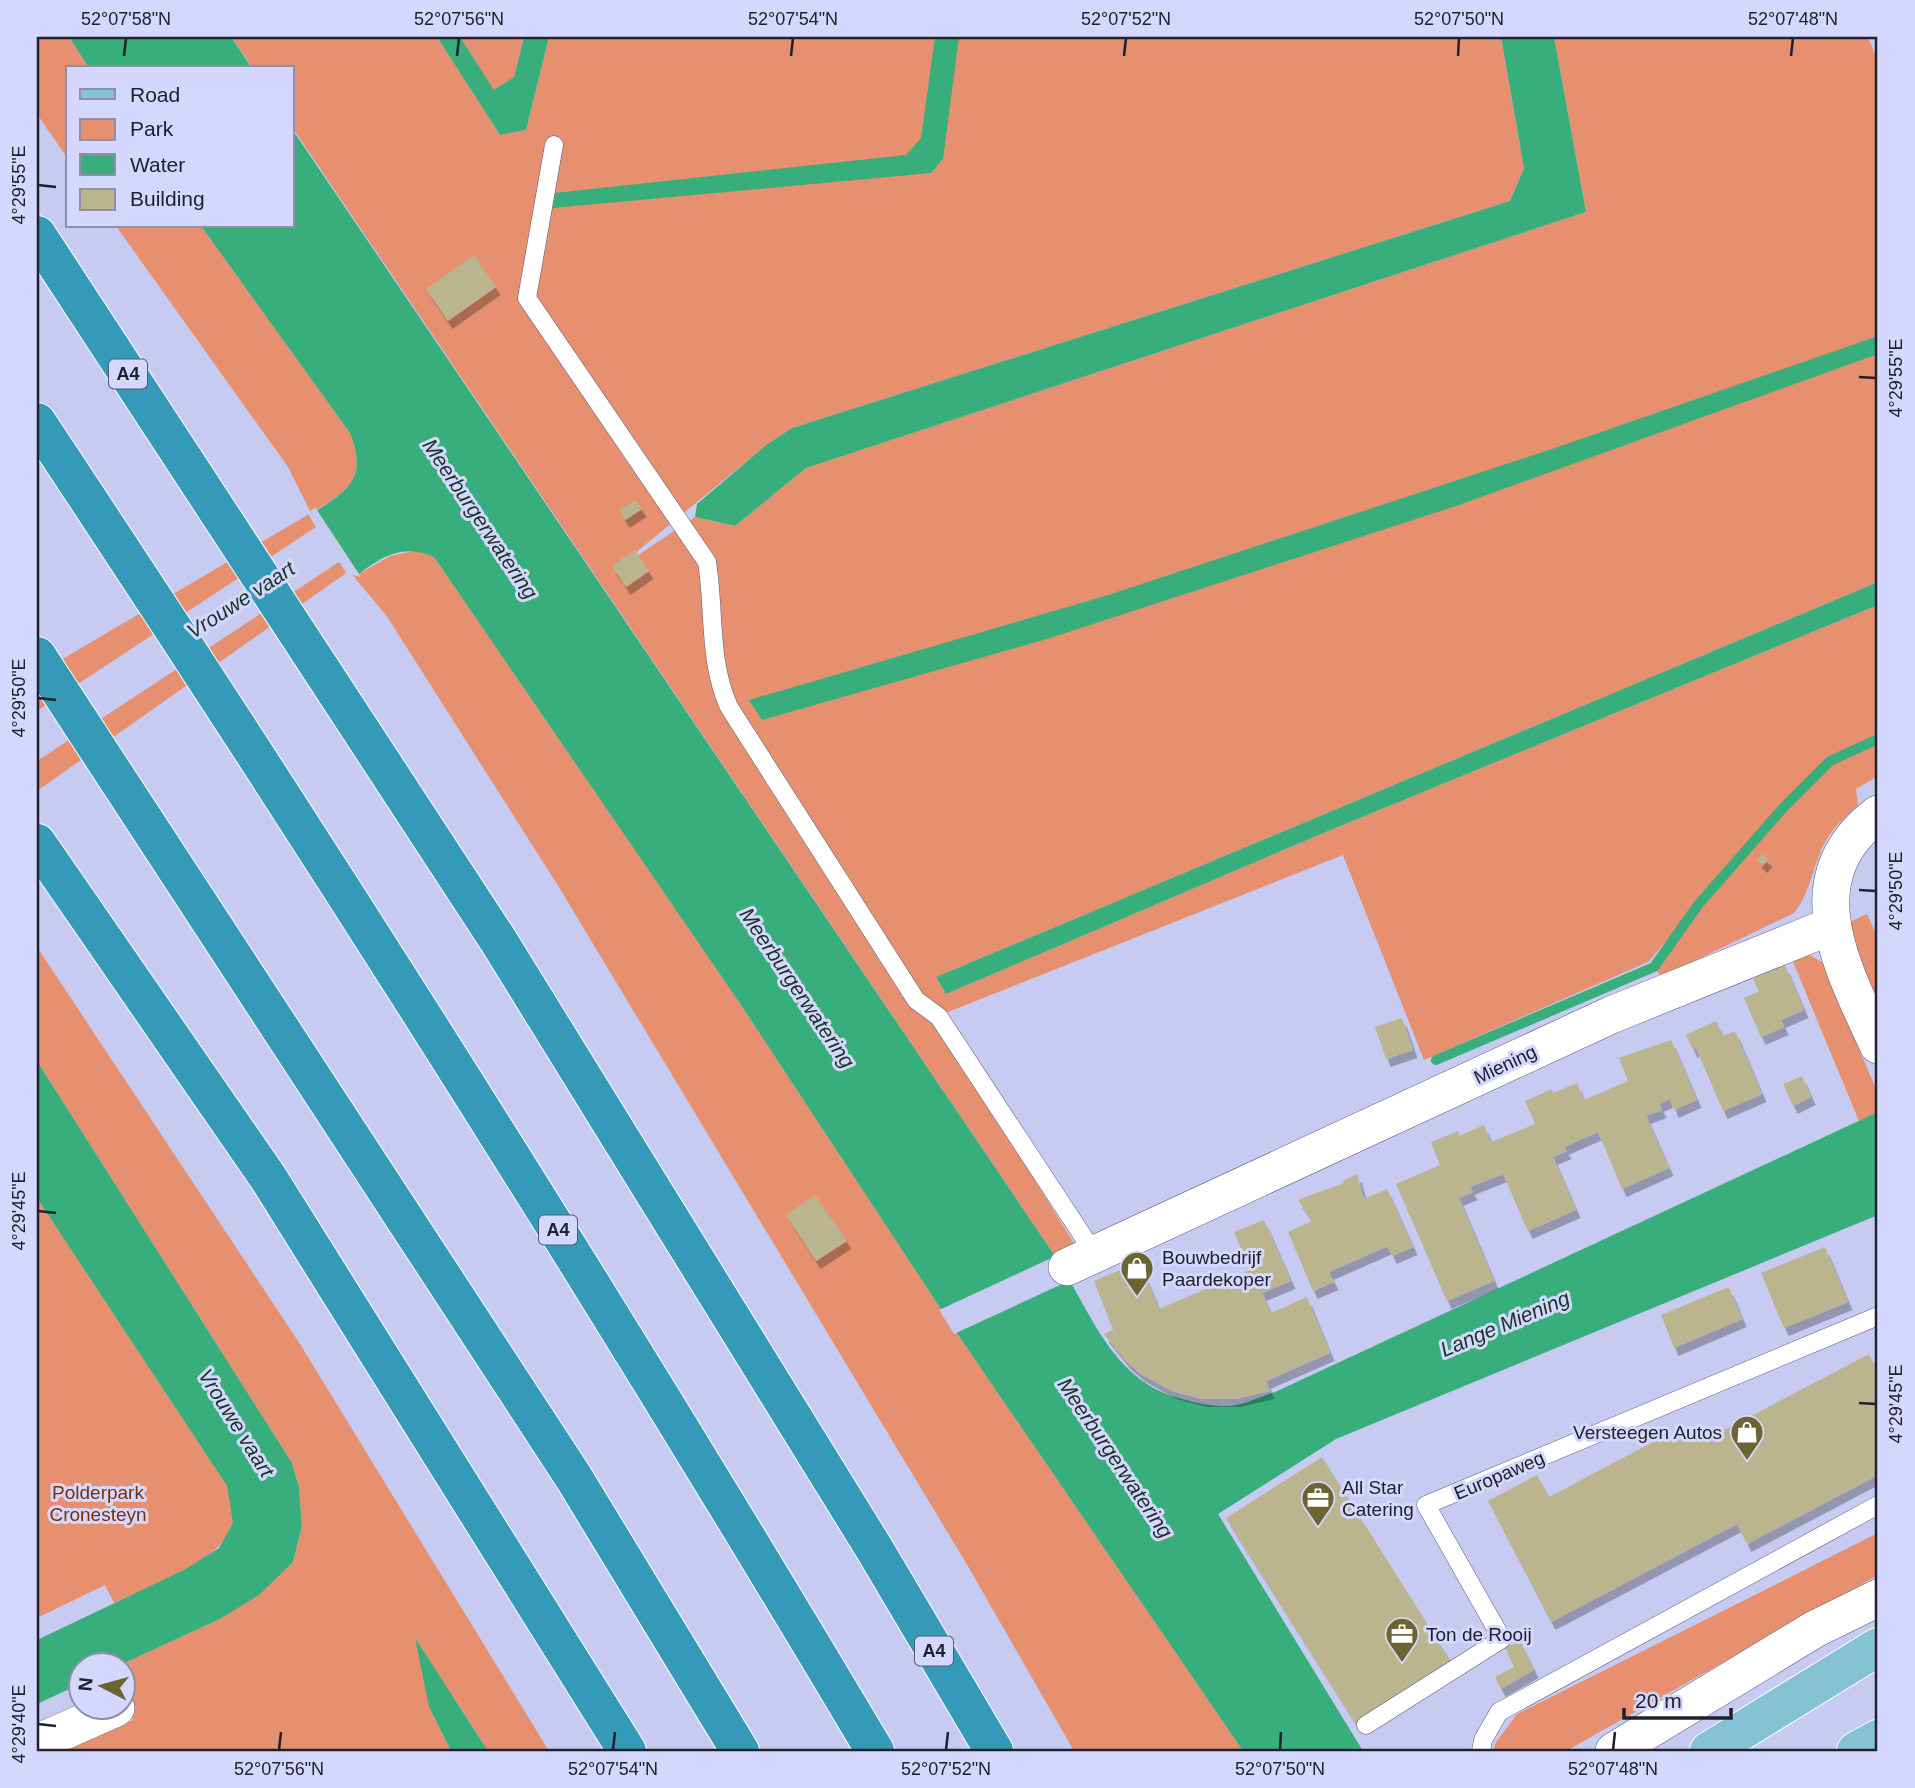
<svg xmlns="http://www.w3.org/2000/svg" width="1915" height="1788" font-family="Arial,sans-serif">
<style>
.green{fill:#e7906f}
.water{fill:#38ae7d}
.pier{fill:#c8cbf1}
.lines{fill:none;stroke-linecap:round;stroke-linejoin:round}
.stream{stroke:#38ae7d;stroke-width:10}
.building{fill:#bab58f;filter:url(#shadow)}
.service-casing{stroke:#585a7a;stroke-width:19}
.minor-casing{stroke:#585a7a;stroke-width:38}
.primary-casing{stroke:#fff;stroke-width:40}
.motorway-casing{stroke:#fff;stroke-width:40}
.service{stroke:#fff;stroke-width:18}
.minor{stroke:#fff;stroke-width:37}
.primary{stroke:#85c2d4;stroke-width:38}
.motorway{stroke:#349ab7;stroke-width:38}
.ticks{fill:none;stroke:#20212f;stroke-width:2.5}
.labels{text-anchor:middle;stroke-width:6;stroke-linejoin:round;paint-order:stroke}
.shield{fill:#d5d8fe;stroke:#56586d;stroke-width:2}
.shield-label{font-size:18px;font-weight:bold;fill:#20212f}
.street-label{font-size:19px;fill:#20212f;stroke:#d5d8fe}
.poi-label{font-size:19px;fill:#20212f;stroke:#d5d8fe;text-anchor:start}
.park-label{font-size:19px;fill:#7a2e0b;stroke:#d5d8fe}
.water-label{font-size:21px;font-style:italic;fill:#193226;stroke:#d5d8fe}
.neatline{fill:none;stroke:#20212f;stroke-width:2.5}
.ticks-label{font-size:18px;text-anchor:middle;fill:#20212f}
</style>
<defs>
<filter id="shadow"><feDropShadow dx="4.5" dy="8" stdDeviation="0" flood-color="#0004"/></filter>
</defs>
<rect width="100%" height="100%" fill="#c8cbf1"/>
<g class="green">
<polygon points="37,37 69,37 89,68 68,68 68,159 37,114"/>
<path d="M231 37H437L500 135 526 130 549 37H1501L1524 168 1510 201 792 428 766 445 610 574 695 517 735 526 806 468 1586 212 1554 37H1868L1878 62V582L936 977 946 994 1333 829 1878 605V776L1856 789 1858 805C1849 814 1838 823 1831 833 1813 857 1813 890 1794 913L1661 977 1657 970 1694 910 1648 962 1424 1060 1343 855 943 1014 924 1001 1075 1245 1055 1256 292 127V68H253Z"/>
<polygon points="460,37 524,37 514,77 494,91"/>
<path d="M116 226H201L350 433C368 480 348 489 312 513L321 528 37 715V674L311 513 288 467Z"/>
<polygon points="418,550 434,557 445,573 743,1008 954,1329 1243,1751 1074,1751 969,1568 557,884 386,615 349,571 37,791 37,758 340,557 359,574 390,556"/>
<polygon points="1867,914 1878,938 1878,1008 1859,964 1850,922"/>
<polygon points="37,947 300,1344 549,1751 488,1751 454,1698 429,1707 451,1751 63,1751 133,1720 123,1693 120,1665 220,1619 293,1562 302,1526 299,1488 292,1463 37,1061"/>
<polygon points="1808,954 1823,963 1878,1094 1878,1112 1859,1121 1791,957"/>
<path d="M37 1198 227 1486C229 1496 235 1513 233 1523 227 1559 144 1589 114 1603L105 1585 37 1618Z"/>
<polygon points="1878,1533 1878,1575 1566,1751 1493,1751 1496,1742 1517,1714"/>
</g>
<g class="water">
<polygon points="69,37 231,37 252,68 89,68"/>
<polygon points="437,37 460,37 494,90 514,77 524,37 549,37 526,130 500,135"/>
<polygon points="935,37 959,37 943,159 931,173 553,208 555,193 906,155 921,138"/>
<polygon points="1501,37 1554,37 1586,212 806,468 735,526 695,517 697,504 766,445 792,428 1510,201 1524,168"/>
<path d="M292 129 1055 1256C1091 1311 1111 1381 1182 1399 1197 1403 1213 1407 1229 1406 1244 1405 1261 1396 1275 1392L1878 1112V1215L1336 1439 1218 1514 1363 1751H1243L954 1329 743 1008 434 557C403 544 384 555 359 574L349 571 340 558 37 715 320 528 312 514C348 489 368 480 350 433L201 226H292Z"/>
<polygon points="1878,336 1878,354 1456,506 1047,639 762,720 749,700 1105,596 1555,448"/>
<polygon points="1878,582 1878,605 1333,829 946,994 936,977"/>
<polygon points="37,1061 292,1463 299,1488 302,1526 293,1562 259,1595 220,1619 120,1665 80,1666 80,1684 37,1704 37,1640 184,1570 219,1548 233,1523 227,1486 37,1198"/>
<polygon points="415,1638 488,1751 451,1751 429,1707"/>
</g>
<g class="pier">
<polygon points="315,507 361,577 347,574 339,562 37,761 37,711 316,527 308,514"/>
<polygon points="1058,1255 1073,1279 954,1334 939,1310"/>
</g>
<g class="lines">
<polyline class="stream" points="1436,1060 1654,967 1698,905 1783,808 1830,761 1878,739"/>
</g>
<g class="building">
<polygon points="474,255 496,287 448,321 426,289"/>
<polygon points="636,500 642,509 625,520 619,510"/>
<polygon points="635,550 649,571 626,587 612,566"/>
<polygon points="1762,854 1768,859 1763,865 1757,860"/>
<polygon points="1785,965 1804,1010 1781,1020 1784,1027 1761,1037 1744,998 1759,991 1753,979"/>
<polygon points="1402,1018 1413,1050 1386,1059 1375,1027"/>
<polygon points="1716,1021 1723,1036 1735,1031 1762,1094 1723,1111 1696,1048 1693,1050 1686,1035"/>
<polygon points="1671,1040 1697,1100 1674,1110 1670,1099 1659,1104 1662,1110 1646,1116 1669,1168 1622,1189 1598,1132 1564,1147 1567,1151 1553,1157 1576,1210 1528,1231 1503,1174 1470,1187 1473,1192 1459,1198 1494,1281 1447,1301 1396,1184 1440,1165 1431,1142 1458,1131 1459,1136 1484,1125 1491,1142 1535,1124 1525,1101 1552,1089 1553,1093 1577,1083 1584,1100 1628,1081 1619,1058"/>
<polygon points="1802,1076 1811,1097 1793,1106 1783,1084"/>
<polygon points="1357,1174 1364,1199 1387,1189 1413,1247 1392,1256 1388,1246 1329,1272 1334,1282 1313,1291 1288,1232 1312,1221 1298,1200 1344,1183 1343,1181"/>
<polygon points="815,1195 847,1241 816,1261 786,1215"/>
<polygon points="1264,1220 1291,1281 1262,1293 1271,1313 1307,1297 1330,1353 1266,1381 1270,1391 1236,1399 1203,1399 1172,1391 1141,1374 1126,1361 1104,1334 1113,1330 1094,1281 1139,1262 1159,1309 1250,1270 1234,1232"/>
<polygon points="1825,1247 1848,1302 1784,1328 1761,1273"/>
<polygon points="1729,1287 1742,1319 1674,1348 1661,1315"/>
<polygon points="1869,1354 1878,1372 1878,1475 1747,1544 1737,1524 1551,1622 1488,1501 1537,1475 1549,1497 1668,1434 1673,1443 1705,1427 1711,1437"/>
<polygon points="1322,1457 1452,1663 1356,1724 1226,1518"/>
<polygon points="1520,1641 1534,1670 1501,1689 1495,1677 1514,1667 1505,1648"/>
</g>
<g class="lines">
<defs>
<g id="service">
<path d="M554 145 527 298 707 562C715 612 708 660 729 707L916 1000 939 1017 1094 1253"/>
<polyline points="1366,1725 1502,1639 1426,1505 1878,1316"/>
<polyline points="1481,1751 1483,1740 1499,1712 1878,1505"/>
</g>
<g id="minor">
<path d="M1878 814C1792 879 1843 968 1878 1045"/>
<polyline points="1067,1267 1611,1015 1831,926"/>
<polyline points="37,1743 116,1708"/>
<polyline points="1614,1751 1815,1629 1878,1598"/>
</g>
<g id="primary">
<polyline points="1709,1751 1878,1647"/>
<polyline points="1856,1751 1878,1739"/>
</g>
<g id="motorway">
<polyline points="37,235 498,940 875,1550 994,1751"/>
<path d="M37 422C327 859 607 1301 875 1751"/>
<polyline points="37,656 574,1478 740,1751"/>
<polyline points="37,843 269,1179 627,1751"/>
</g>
</defs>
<use href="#service" class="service-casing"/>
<use href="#minor" class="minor-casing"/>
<use href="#primary" class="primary-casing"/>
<use href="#motorway" class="motorway-casing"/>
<use href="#service" class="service"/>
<use href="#minor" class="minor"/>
<use href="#primary" class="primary"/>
<use href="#motorway" class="motorway"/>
</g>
<path class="ticks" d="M124 56 126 38M457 56 459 38M791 56 793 38M1124 56 1126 38M1458 56 1459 38M1791 56 1793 38M38 185 56 187M1859 377 1876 378M38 698 56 700M1859 890 1876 891M38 1211 56 1213M1859 1403 1876 1404M38 1724 56 1726M279 1750 281 1732M613 1750 615 1732M946 1750 948 1732M1280 1750 1281 1732M1613 1750 1615 1732"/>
<defs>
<symbol id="shop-pin" viewBox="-11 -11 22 30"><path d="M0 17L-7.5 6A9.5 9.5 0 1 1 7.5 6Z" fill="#6c6531" stroke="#d5d8fe"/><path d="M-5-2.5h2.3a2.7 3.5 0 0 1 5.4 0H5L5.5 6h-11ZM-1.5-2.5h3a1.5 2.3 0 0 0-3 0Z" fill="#fff"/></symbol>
<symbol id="office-pin" viewBox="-11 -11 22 30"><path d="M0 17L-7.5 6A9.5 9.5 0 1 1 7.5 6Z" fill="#6c6531" stroke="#d5d8fe"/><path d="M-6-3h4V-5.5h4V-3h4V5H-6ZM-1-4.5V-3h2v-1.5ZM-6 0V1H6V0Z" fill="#fff"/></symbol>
</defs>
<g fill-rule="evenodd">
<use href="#shop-pin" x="1118" y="1249" width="38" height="52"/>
<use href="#shop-pin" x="1728" y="1413" width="38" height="52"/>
<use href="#office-pin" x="1299" y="1479" width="38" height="52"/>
<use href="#office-pin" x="1383" y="1615" width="38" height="52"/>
</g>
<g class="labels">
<g class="shield">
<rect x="109" y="359.5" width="38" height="29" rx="5"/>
<rect x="539" y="1215.5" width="38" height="29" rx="5"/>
<rect x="915" y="1636.5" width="38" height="29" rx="5"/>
</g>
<g class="shield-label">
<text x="128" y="380">A4</text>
<text x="558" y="1236">A4</text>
<text x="934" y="1657">A4</text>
</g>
<g class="street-label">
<text transform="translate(1505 1064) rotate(-25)" y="7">Miening</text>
<text transform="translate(1499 1475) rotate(-23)" y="7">Europaweg</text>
</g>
<g class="poi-label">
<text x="1162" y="1264">Bouwbedrijf<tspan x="1162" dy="22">Paardekoper</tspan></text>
<text x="1722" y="1439" text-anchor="end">Versteegen Autos</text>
<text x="1342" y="1494">All Star<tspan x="1342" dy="22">Catering</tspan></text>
<text x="1426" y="1641">Ton de Rooij</text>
</g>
<g class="park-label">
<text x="98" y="1499">Polderpark<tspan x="98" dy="22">Cronesteyn</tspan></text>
</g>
<g class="water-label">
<text transform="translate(480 519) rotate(56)" y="7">Meerburgerwatering</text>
<text transform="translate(241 600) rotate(-33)" y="7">Vrouwe vaart</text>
<text transform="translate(797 988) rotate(56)" y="7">Meerburgerwatering</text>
<text transform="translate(1505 1324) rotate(-23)" y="7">Lange Miening</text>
<text transform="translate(236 1423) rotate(58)" y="7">Vrouwe vaart</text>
<text transform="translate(1115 1458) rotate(56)" y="7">Meerburgerwatering</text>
</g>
</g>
<rect width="1915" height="1788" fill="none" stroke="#d5d8fe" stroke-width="77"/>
<rect x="66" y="66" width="228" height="161" fill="#d5d8fe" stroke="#8d8fab" stroke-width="2"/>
<rect x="80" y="89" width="35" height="10" fill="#85c2d4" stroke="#8d8fab" stroke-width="2"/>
<text x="130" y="102" font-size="21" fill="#20212f">Road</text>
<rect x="80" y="119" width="35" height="21" fill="#e7906f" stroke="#8d8fab" stroke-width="2"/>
<text x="130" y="136" font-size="21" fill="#20212f">Park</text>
<rect x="80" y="154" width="35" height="21" fill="#38ae7d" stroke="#8d8fab" stroke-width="2"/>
<text x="130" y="172" font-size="21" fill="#20212f">Water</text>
<rect x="80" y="189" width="35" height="21" fill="#bab58f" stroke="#8d8fab" stroke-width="2"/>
<text x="130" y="206" font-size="21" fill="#20212f">Building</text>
<g transform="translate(102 1686) rotate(276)"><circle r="33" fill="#d5d8fe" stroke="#8d8fab" stroke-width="2"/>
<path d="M0-5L12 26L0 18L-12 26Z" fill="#6c6531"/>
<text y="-10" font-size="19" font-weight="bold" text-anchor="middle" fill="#20212f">N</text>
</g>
<path d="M1624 1708v10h107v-10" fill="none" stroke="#20212f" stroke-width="3.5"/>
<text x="1635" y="1708" font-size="21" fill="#20212f" stroke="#d5d8fe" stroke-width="5" paint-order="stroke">20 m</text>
<rect x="38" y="38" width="1838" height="1712" class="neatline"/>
<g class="ticks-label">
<text x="126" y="25">52°07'58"N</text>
<text x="459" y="25">52°07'56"N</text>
<text x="793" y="25">52°07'54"N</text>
<text x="1126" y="25">52°07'52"N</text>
<text x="1459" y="25">52°07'50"N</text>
<text x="1793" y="25">52°07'48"N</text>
<text transform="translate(19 185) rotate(-90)" y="6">4°29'55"E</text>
<text transform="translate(1896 378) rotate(-90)" y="6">4°29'55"E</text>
<text transform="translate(19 698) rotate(-90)" y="6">4°29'50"E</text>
<text transform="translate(1896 891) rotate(-90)" y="6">4°29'50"E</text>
<text transform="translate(19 1211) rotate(-90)" y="6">4°29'45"E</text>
<text transform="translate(1896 1404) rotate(-90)" y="6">4°29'45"E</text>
<text transform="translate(19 1724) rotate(-90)" y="6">4°29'40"E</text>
<text x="279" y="1775">52°07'56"N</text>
<text x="613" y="1775">52°07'54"N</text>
<text x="946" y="1775">52°07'52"N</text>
<text x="1280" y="1775">52°07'50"N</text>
<text x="1613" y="1775">52°07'48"N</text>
</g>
</svg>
